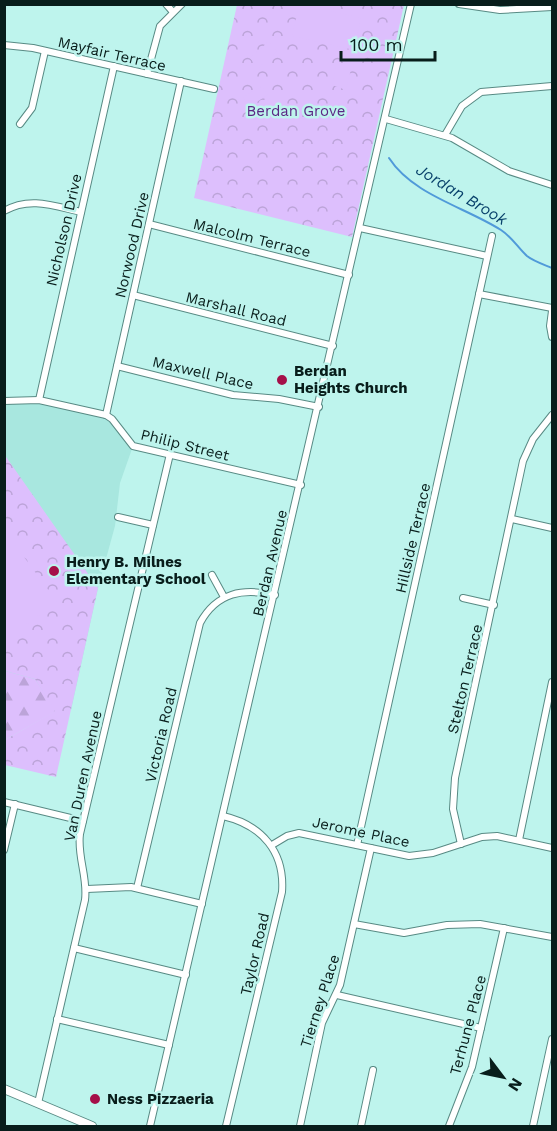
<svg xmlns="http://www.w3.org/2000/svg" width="557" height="1131" font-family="'Work Sans',sans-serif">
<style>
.built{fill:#a8e7df}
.forest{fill:url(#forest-firs)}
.park{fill:url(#park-crowns)}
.pitch{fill:#ddbffd}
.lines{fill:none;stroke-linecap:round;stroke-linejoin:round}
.stream{stroke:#509ad9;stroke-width:2}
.street-casing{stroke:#588a84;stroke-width:8}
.secondary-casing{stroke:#588a84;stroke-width:10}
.street{stroke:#fff;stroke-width:6}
.secondary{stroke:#fff;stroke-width:8}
.poi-dot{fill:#a50f49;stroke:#bef4ed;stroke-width:2}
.labels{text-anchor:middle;stroke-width:5;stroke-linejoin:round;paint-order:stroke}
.street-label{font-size:15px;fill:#081d1b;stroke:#bef4ed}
.park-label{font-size:15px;fill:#5b2784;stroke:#bef4ed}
.poi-label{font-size:15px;font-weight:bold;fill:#081d1b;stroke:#bef4ed;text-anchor:start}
.water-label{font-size:16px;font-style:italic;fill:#08416b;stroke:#bef4ed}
</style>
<defs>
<pattern id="forest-firs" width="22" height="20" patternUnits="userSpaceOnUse" patternTransform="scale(1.5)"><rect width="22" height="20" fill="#ddbffd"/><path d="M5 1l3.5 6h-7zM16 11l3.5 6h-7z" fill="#bca4d8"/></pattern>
<pattern id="park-crowns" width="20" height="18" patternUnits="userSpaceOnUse" patternTransform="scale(1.5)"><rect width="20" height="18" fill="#ddbffd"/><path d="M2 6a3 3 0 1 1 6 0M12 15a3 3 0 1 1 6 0" fill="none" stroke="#bca4d8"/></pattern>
</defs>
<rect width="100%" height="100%" fill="#bef4ed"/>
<polygon class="built" points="30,400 106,415 133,446 120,483 115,526 98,588 71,710 5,694 5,401"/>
<polygon class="forest" points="5,671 35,679 56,711 5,740"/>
<g class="park">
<polygon points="237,5 404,5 352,237 194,198"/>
<polygon points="4,454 98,588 56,777 5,765 5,740 55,711 35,679 5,671"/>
</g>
<g class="pitch">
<polygon points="299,5 339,5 331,11 361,18 354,50 292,36"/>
<polygon points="269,41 277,52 258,68 250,58"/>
<polygon points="336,64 351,69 346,90 332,85"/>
<polygon points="262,86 268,95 248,107 243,97"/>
<polygon points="269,97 274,107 254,118 249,108"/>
<polygon points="5,531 57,602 9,637 4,631"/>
</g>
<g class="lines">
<path class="stream" d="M389 158C413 195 465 207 501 230 512 237 518 248 527 256 533 261 545 265 552 268"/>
<defs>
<g id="street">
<polyline points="166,4 173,12"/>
<polyline points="459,4 500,10 552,7"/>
<polyline points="4,45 33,48 214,89"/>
<polyline points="147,74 160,26 182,4"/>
<polyline points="386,119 452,138 509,171 552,185"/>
<polyline points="20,124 32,108 45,51"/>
<polyline points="445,135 462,106 481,92 552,86"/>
<path d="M4 211C30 196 54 206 81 212"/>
<polyline points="149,224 349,275"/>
<polyline points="360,228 487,256"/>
<polyline points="479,294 552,308"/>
<polyline points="133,295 333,346"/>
<polyline points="552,311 550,326 552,337"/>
<polyline points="117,366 233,395 279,399 319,407"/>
<polyline points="39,400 114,66"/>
<polyline points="4,401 39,400 106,415 112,419 133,446 301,485"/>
<polyline points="106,415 181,81"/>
<polyline points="118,517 153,525"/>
<polyline points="512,519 552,528"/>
<polyline points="212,575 224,597"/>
<polyline points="463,598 494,605"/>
<polyline points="4,802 83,821"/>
<path d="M223 816C262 825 285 852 282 892L226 1126"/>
<polyline points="519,840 552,682"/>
<polyline points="461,844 453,809 455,778 523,461 533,439 552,415"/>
<polyline points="272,845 287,836 299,833 409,856 433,853 482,837 497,836 552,848"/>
<polyline points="357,845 492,236"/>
<polyline points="4,850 15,804"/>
<path d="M137 888 200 623C217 592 243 588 275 595"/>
<polyline points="87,889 131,887 202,904"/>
<polyline points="354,924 404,933 447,925 480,924 552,937"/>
<polyline points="74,948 186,975"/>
<polyline points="337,995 481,1028"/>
<polyline points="57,1019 169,1045"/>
<path d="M38 1103 85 900C88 877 77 857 80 834L170 454"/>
<polyline points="150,1126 411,4"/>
<polyline points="300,1126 322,1023 340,985 371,848"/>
<polyline points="361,1126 373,1070"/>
<polyline points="449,1126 472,1067 504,928"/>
<polyline points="533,1126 552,1039"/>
</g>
<polyline id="secondary" points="4,1089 92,1126"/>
</defs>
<use href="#street" class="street-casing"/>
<use href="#secondary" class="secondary-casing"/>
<use href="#street" class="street"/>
<use href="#secondary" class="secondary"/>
</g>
<g class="poi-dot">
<circle cx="282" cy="380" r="6"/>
<circle cx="54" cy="571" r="6"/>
<circle cx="95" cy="1099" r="6"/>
</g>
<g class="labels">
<g class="street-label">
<text transform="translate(112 54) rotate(13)" y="5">Mayfair Terrace</text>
<text transform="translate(64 230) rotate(-77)" y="5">Nicholson Drive</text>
<text transform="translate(252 238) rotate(14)" y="5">Malcolm Terrace</text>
<text transform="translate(132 245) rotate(-77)" y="5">Norwood Drive</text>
<text transform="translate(236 309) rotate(14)" y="5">Marshall Road</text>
<text transform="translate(203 373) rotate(13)" y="5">Maxwell Place</text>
<text transform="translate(185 445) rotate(14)" y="5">Philip Street</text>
<text transform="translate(413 538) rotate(-77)" y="5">Hillside Terrace</text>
<text transform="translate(270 563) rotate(-77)" y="5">Berdan Avenue</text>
<text transform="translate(465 679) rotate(-77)" y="5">Stelton Terrace</text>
<text transform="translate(161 735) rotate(-77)" y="5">Victoria Road</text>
<text transform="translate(83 776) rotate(-78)" y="5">Van Duren Avenue</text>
<text transform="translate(361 832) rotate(12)" y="5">Jerome Place</text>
<text transform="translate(255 954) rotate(-77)" y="5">Taylor Road</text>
<text transform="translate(320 1001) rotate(-72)" y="5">Tierney Place</text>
<text transform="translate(468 1025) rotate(-75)" y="5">Terhune Place</text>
</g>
<g class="park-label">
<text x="296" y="116">Berdan Grove</text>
</g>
<g class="poi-label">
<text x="294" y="376">Berdan<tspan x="294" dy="17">Heights Church</tspan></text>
<text x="66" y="567">Henry B. Milnes<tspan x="66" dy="17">Elementary School</tspan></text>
<text x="107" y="1104">Ness Pizzaeria</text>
</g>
<g class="water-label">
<text transform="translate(462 194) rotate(31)" y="6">Jordan Brook</text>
</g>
</g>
<rect width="557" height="1131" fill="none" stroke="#081d1b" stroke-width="12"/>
<g transform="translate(503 1077) rotate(122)" stroke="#bef4ed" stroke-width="4.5" paint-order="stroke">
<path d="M0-4.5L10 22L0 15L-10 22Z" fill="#081d1b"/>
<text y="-9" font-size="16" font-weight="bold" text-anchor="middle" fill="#081d1b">N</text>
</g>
<path d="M341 51v9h94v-9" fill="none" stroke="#081d1b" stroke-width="3"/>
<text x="350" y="51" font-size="18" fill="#081d1b" stroke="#bef4ed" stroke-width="4.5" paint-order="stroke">100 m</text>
</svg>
